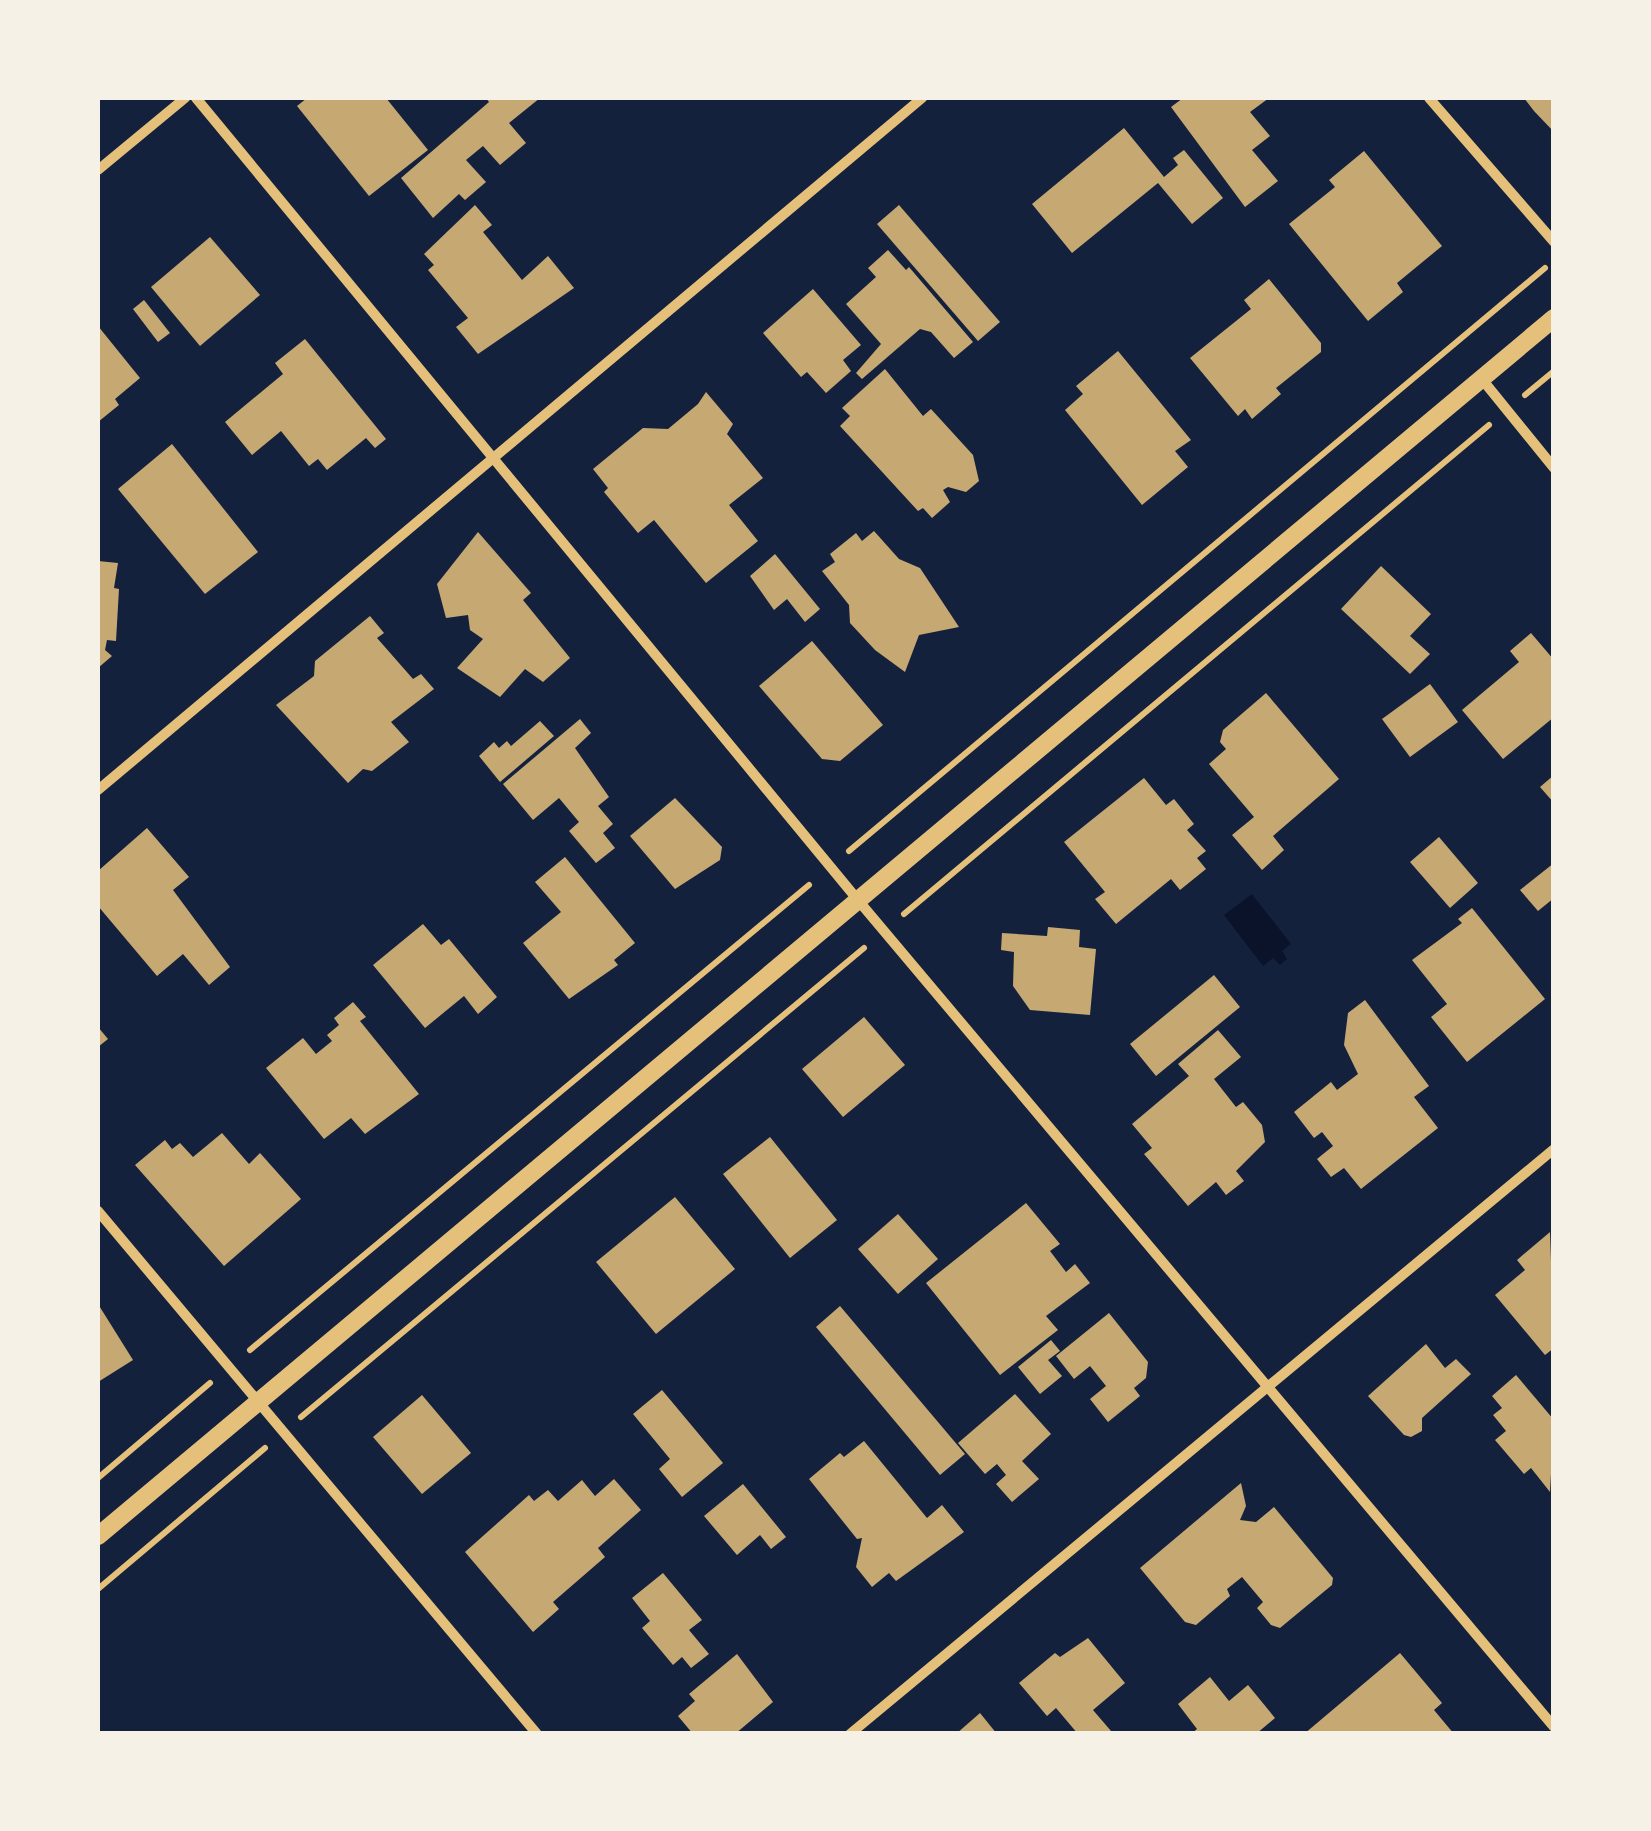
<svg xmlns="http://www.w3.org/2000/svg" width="1651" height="1831" font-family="'Roboto Condensed',sans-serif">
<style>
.water{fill:#0b132b}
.building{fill:#c6a872}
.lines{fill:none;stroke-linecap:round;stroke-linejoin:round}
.path{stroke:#e5c07b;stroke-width:6}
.minor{stroke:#e5c07b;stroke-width:10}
.tertiary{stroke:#e5c07b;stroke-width:18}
</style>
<rect width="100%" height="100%" fill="#14213d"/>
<polygon class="water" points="1252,894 1291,944 1282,951 1287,959 1280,965 1273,958 1263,966 1224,915"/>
<g class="building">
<polygon points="307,98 386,98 428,150 369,196 297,106"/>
<polygon points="486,98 540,98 509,123 526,143 500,165 483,146 466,160 486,182 465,200 459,194 433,218 401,178 489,102"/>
<polygon points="1183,98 1269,98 1250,112 1270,136 1252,150 1278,181 1245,207 1171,107"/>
<polygon points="1524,98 1554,98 1554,132 1534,111"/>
<polygon points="1124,128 1164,177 1178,165 1173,158 1184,150 1223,198 1192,224 1158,183 1072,253 1032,204"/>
<polygon points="1364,151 1442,246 1397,283 1403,292 1368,321 1289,224 1335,187 1329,180"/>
<polygon points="475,205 492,225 483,232 522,280 548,256 574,288 478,354 456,327 468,318 428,270 434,265 424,254"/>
<polygon points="899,205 1000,322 978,341 877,224"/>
<polygon points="210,237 260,295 200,346 151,287"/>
<polygon points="888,250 906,270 909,267 973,342 954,358 931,332 920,329 862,379 856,373 881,344 846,304 876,277 868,268"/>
<polygon points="1269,279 1321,343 1321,352 1276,388 1281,394 1252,419 1245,409 1238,416 1190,358 1251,309 1244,300"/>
<polygon points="813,289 861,345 843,360 851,371 826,393 807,372 801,377 763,333"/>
<polygon points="144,300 170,333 158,342 133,309"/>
<polygon points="98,326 140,378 115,399 119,405 98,422"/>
<polygon points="305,339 386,439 375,448 366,438 327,470 318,459 309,466 281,431 252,455 225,422 283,374 275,363"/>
<polygon points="1118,351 1191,440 1175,451 1188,467 1142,505 1065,410 1083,394 1076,386"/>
<polygon points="885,369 923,416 931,409 973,455 979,481 966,492 948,487 943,490 950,502 932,518 923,508 918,511 840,426 850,416 842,408"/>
<polygon points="706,392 733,424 727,434 763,478 729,505 758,541 706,583 654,520 638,533 604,492 608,488 593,469 643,428 668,429 698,404"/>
<polygon points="172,444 258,552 205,594 118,489"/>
<polygon points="874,531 899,559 920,568 959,627 919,635 905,672 875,650 850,623 849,605 822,571 835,562 830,554 856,533 862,541"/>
<polygon points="478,532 531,593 523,600 570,658 543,682 525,669 500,697 457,668 483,639 470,630 468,615 446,618 437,584"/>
<polygon points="775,554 820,609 805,622 787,599 774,610 750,576"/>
<polygon points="98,561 118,563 114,588 119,589 116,641 107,640 105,650 112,656 98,668"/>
<polygon points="1381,566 1431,614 1410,636 1430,654 1410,674 1341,609"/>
<polygon points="370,616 384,633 377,638 413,679 421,674 434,689 391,722 409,742 372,771 363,769 348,783 276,705 314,676 315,661"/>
<polygon points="1531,633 1554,660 1554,717 1503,759 1462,710 1519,662 1510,651"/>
<polygon points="812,641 883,725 840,761 822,759 759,686"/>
<polygon points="1430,684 1458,722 1410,757 1382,719"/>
<polygon points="1266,693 1339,779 1273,836 1284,850 1262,870 1232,835 1254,817 1209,764 1226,749 1220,742 1223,730"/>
<polygon points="580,719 591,733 575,748 609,797 598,806 613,824 603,833 615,848 596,863 569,831 579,822 559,798 533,820 503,784"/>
<polygon points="540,721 554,736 500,782 479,756 494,742 499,748 507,741 511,746"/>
<polygon points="1554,775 1554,803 1540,787"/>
<polygon points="1144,778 1166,805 1174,799 1194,824 1187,830 1206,851 1197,858 1206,869 1180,890 1171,879 1116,924 1095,899 1105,892 1064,842"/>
<polygon points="675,798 722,847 720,860 675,889 630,836"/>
<polygon points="147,828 189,877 173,890 230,967 209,985 183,954 157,976 98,906 98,871"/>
<polygon points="1439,837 1478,883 1450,908 1410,862"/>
<polygon points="565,857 635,943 614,960 618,965 569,999 523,943 561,912 535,882"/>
<polygon points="1554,863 1554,898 1538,911 1520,890"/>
<polygon points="1472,908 1545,999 1467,1062 1431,1017 1447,1004 1412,960 1462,923 1458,919"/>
<polygon points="423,924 441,945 449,939 497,997 478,1014 464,996 425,1028 373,965"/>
<polygon points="1048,927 1080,930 1079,947 1096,949 1090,1015 1030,1010 1013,986 1014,952 1001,950 1002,933 1047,936"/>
<polygon points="1214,975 1240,1007 1156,1076 1130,1044"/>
<polygon points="1365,1000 1429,1086 1414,1097 1438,1128 1361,1189 1344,1168 1331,1177 1317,1159 1333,1146 1322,1132 1314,1138 1294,1112 1331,1082 1337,1090 1358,1074 1344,1045 1348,1013"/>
<polygon points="353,1002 366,1017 360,1021 419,1094 365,1134 351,1118 324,1139 266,1068 303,1038 316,1054 332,1041 327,1035 339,1025 334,1018"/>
<polygon points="864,1017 905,1065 843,1117 802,1069"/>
<polygon points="98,1027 108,1039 98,1047"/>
<polygon points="1218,1030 1241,1057 1214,1079 1236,1107 1243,1102 1262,1125 1265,1142 1236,1171 1244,1181 1226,1195 1216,1182 1188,1206 1144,1154 1152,1148 1132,1124 1189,1076 1178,1064"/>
<polygon points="222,1133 249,1164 260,1153 301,1199 224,1266 135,1165 165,1140 172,1149 180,1143 193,1157"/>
<polygon points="770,1137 837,1220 790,1258 723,1174"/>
<polygon points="675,1197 735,1269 656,1334 596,1262"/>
<polygon points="1026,1203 1060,1244 1050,1251 1066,1272 1075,1264 1090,1283 1046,1316 1058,1330 1000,1375 926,1283"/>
<polygon points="898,1214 938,1259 898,1294 858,1249"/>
<polygon points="1550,1232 1554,1348 1545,1355 1495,1295 1525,1270 1517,1260"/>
<polygon points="98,1304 133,1360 98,1382"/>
<polygon points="840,1306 965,1454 940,1475 816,1327"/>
<polygon points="1109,1313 1148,1362 1146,1378 1134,1388 1140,1396 1108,1422 1090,1399 1106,1386 1090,1366 1074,1379 1056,1356"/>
<polygon points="1051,1340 1060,1351 1048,1360 1062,1376 1040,1394 1018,1367"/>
<polygon points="1426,1344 1445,1368 1456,1359 1471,1374 1422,1418 1422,1431 1411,1437 1404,1435 1368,1396"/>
<polygon points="1516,1375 1554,1420 1550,1492 1531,1468 1524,1474 1495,1440 1506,1431 1493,1415 1502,1408 1492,1396"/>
<polygon points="662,1390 723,1463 682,1497 659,1469 670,1459 633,1414"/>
<polygon points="1015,1394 1051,1434 1022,1461 1039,1479 1012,1502 996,1484 1006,1475 997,1464 985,1474 958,1443"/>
<polygon points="422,1395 471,1453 422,1494 373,1437"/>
<polygon points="864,1441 927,1518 942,1505 964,1532 896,1581 889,1573 872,1587 856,1567 862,1538 857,1539 809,1479 840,1453 844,1457"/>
<polygon points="614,1479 641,1510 598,1548 605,1557 553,1602 559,1609 533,1632 465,1552 529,1495 534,1501 548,1490 558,1501 582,1480 595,1496"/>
<polygon points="1241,1483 1246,1506 1240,1520 1256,1522 1274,1507 1333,1578 1332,1585 1280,1628 1271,1625 1257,1608 1263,1602 1242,1577 1227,1589 1230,1596 1196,1625 1185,1622 1140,1568"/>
<polygon points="743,1484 786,1537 771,1549 760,1535 737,1555 704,1516"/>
<polygon points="663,1573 702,1620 689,1630 709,1654 691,1668 682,1657 673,1665 642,1628 650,1621 632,1598"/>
<polygon points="1088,1638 1125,1683 1093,1710 1111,1731 1107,1734 1078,1734 1056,1708 1047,1716 1019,1683 1055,1653 1060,1657"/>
<polygon points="1400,1653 1442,1703 1434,1710 1454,1734 1304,1734"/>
<polygon points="737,1654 773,1702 735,1734 693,1734 678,1716 695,1701 689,1694"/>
<polygon points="1210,1677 1229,1701 1248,1685 1275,1718 1256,1734 1191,1734 1197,1729 1178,1704"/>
<polygon points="980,1713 997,1734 956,1734"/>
</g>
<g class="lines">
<g class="path">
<polyline points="1525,395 1554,371"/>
<polyline points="849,851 1545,268"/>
<polyline points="904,914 1489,425"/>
<polyline points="250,1350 809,885"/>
<polyline points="301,1417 864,948"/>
<polyline points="98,1478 210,1383"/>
<polyline points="98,1589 265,1448"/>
</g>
<g class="minor">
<polyline points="196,98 857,899 1554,1727"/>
<polyline points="1429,98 1554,242"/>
<polyline points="98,170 185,98"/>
<polyline points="1481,378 1554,468"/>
<polyline points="98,790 922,98"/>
<polyline points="98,1211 537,1734"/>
<polyline points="850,1734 1554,1149"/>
</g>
<polyline class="tertiary" points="98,1536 1554,318"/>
</g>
<rect width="1651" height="1831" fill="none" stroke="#f6f1e7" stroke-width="200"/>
</svg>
